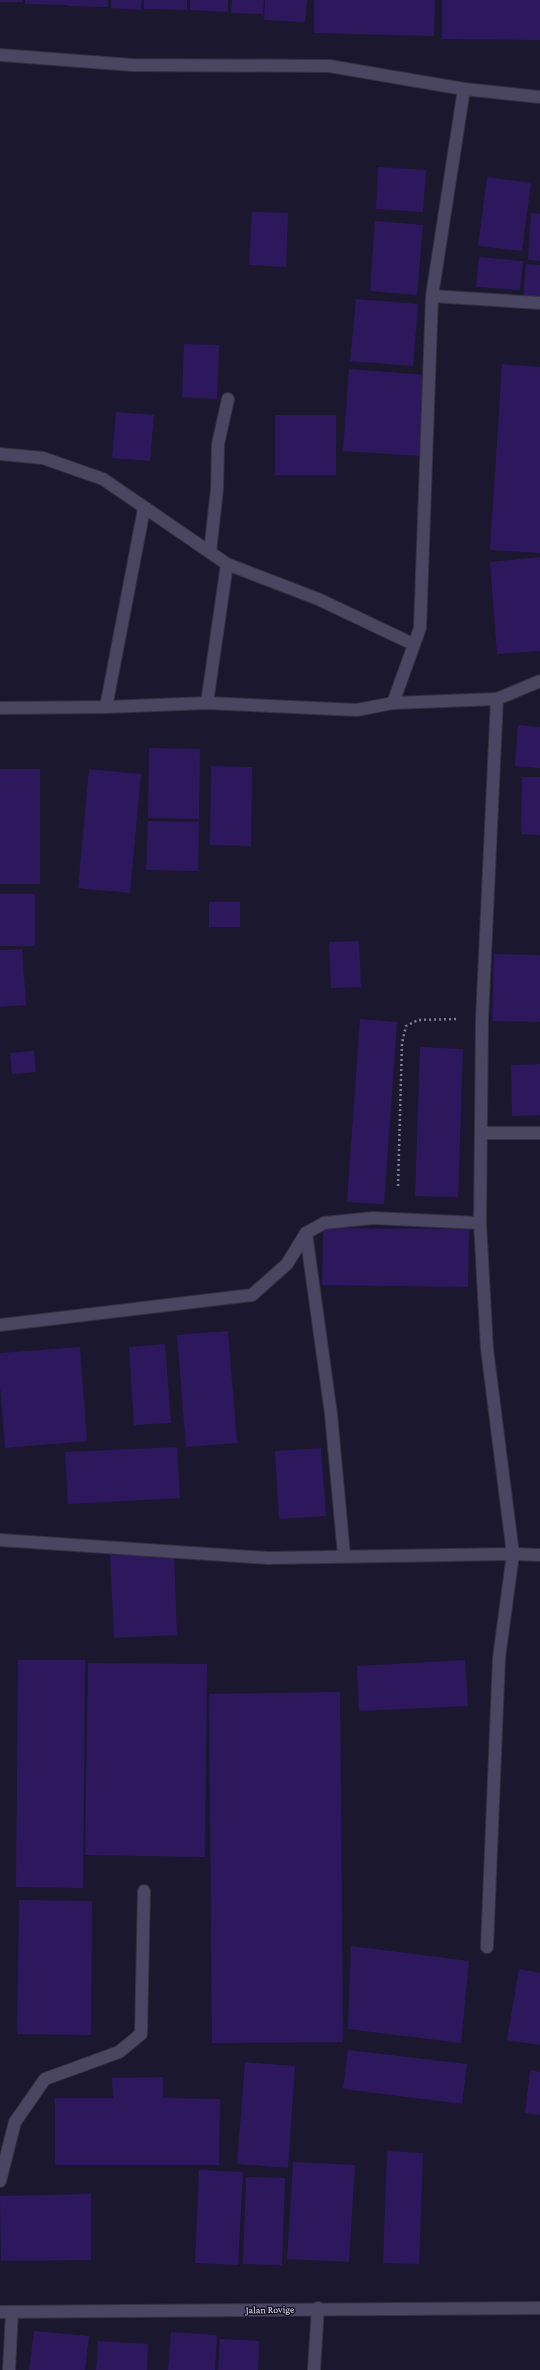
<svg xmlns="http://www.w3.org/2000/svg" width="540" height="2370" font-family="'Crimson Pro',serif">
<style>
.building{fill:#2d185e}
.lines{fill:none;stroke-linecap:round;stroke-linejoin:round}
.service-casing{stroke:#343042;stroke-width:14}
.minor-casing{stroke:#343042;stroke-width:14}
.path{stroke:#827f93;stroke-width:2.5;stroke-dasharray:2 3;stroke-linecap:butt}
.service{stroke:#4a4560;stroke-width:12}
.minor{stroke:#4a4560;stroke-width:12}
.labels{text-anchor:middle;stroke-width:3;stroke-linejoin:round;paint-order:stroke}
.street-label{font-size:10px;fill:#e7e5f5;stroke:#130e24}
</style>
<rect width="100%" height="100%" fill="#1b172e"/>
<g class="building">
<rect x="0" y="0" width="23" height="2"/>
<polygon points="25,0 68,0 68,5 25,4"/>
<polygon points="68,0 108,0 108,7 68,6"/>
<polygon points="111,0 142,0 141,10 111,8"/>
<polygon points="144,0 187,0 187,10 144,9"/>
<polygon points="190,0 228,0 228,12 190,10"/>
<polygon points="232,0 264,0 263,14 231,13"/>
<polygon points="265,0 307,0 305,22 264,20"/>
<polygon points="314,0 435,0 434,36 314,33"/>
<polygon points="442,0 540,0 540,40 442,39"/>
<polygon points="378,167 426,170 423,212 376,209"/>
<polygon points="487,177 531,183 522,251 478,246"/>
<polygon points="252,212 288,213 286,267 249,265"/>
<polygon points="531,213 540,214 540,261 528,260"/>
<polygon points="375,221 423,225 417,295 370,291"/>
<polygon points="479,257 523,261 520,290 476,287"/>
<polygon points="526,264 540,265 540,301 523,300"/>
<polygon points="356,299 418,304 413,366 350,361"/>
<polygon points="184,344 219,345 217,399 182,397"/>
<polygon points="502,364 540,367 540,553 490,550"/>
<polygon points="349,369 425,375 419,456 343,451"/>
<polygon points="116,412 154,415 150,461 112,458"/>
<rect x="275" y="415" width="61" height="60"/>
<polygon points="540,557 540,651 497,654 490,562"/>
<polygon points="518,725 540,727 540,768 515,766"/>
<polygon points="149,748 200,749 199,819 148,818"/>
<polygon points="211,766 252,767 251,846 210,845"/>
<rect x="0" y="769" width="40" height="115"/>
<polygon points="89,769 141,774 130,893 78,888"/>
<polygon points="522,777 540,777 540,835 521,834"/>
<polygon points="148,821 199,822 198,871 146,870"/>
<rect x="0" y="894" width="35" height="52"/>
<rect x="209" y="902" width="31" height="25"/>
<polygon points="359,941 361,987 331,988 329,942"/>
<polygon points="22,949 26,1005 0,1007 0,950"/>
<polygon points="494,954 540,955 540,1022 492,1021"/>
<polygon points="360,1019 397,1022 384,1204 347,1202"/>
<polygon points="420,1047 463,1049 458,1197 415,1196"/>
<polygon points="34,1051 36,1072 12,1074 10,1053"/>
<polygon points="540,1064 540,1115 512,1116 511,1065"/>
<polygon points="323,1228 469,1229 468,1287 322,1285"/>
<polygon points="228,1331 237,1443 186,1447 177,1335"/>
<polygon points="165,1344 171,1423 134,1425 129,1347"/>
<polygon points="80,1347 87,1441 5,1448 0,1385 0,1353"/>
<polygon points="177,1447 180,1498 68,1504 65,1452"/>
<polygon points="321,1448 326,1516 279,1519 275,1451"/>
<polygon points="174,1552 177,1635 114,1638 110,1555"/>
<polygon points="18,1660 85,1660 83,1888 16,1887"/>
<polygon points="465,1660 468,1706 359,1711 357,1666"/>
<polygon points="88,1663 207,1664 205,1857 85,1855"/>
<polygon points="340,1692 343,2042 212,2043 209,1694"/>
<polygon points="19,1900 92,1901 91,2035 17,2034"/>
<polygon points="351,1946 469,1961 461,2043 348,2029"/>
<polygon points="519,1969 540,1973 540,2045 507,2040"/>
<polygon points="348,2050 467,2064 462,2104 343,2089"/>
<polygon points="245,2062 295,2066 288,2168 237,2164"/>
<polygon points="530,2070 540,2072 540,2115 525,2113"/>
<polygon points="163,2077 163,2098 220,2099 219,2165 55,2165 55,2098 113,2098 112,2078"/>
<polygon points="387,2151 423,2153 419,2264 383,2263"/>
<polygon points="293,2162 355,2165 349,2262 287,2259"/>
<polygon points="199,2170 243,2172 238,2265 195,2263"/>
<polygon points="246,2177 285,2178 282,2265 243,2264"/>
<polygon points="91,2194 91,2260 1,2261 0,2196"/>
<polygon points="34,2331 89,2336 85,2370 29,2370"/>
<polygon points="171,2332 217,2335 215,2370 168,2370"/>
<polygon points="220,2339 259,2341 258,2370 218,2370"/>
<polygon points="98,2341 148,2344 147,2370 96,2370"/>
</g>
<g class="lines">
<defs>
<g id="service">
<polyline points="481,1133 540,1133"/>
<polyline points="306,1233 331,1414 344,1555"/>
<polyline points="0,1325 252,1295 287,1264 306,1233 324,1223 373,1218 480,1223"/>
<polyline points="0,1540 268,1558 513,1554 540,1555"/>
<polyline points="487,1947 499,1658 513,1554 487,1349 480,1223 482,1019 497,699"/>
<polyline points="0,2181 15,2122 45,2079 119,2052 141,2034 144,1891"/>
</g>
<g id="minor">
<polyline points="0,55 132,65 329,66 464,89 540,97"/>
<polyline points="432,296 540,303"/>
<polyline points="0,454 43,458 103,479 227,564 207,703"/>
<polyline points="210,552 217,489 218,444 228,399"/>
<polyline points="227,564 318,599 413,644"/>
<polyline points="393,703 420,628 432,296 464,89"/>
<polyline points="106,707 144,509"/>
<polyline points="0,708 106,707 207,703 357,710 393,703 497,699 540,681"/>
<polyline points="0,2312 540,2308"/>
<polyline points="9,2370 12,2312"/>
<polyline points="314,2370 318,2308"/>
</g>
</defs>
<use href="#service" class="service-casing"/>
<use href="#minor" class="minor-casing"/>
<polyline class="path" points="398,1186 402,1043 406,1026 418,1020 457,1019"/>
<use href="#service" class="service"/>
<use href="#minor" class="minor"/>
</g>
<g class="labels">
<g class="street-label">
<text transform="translate(270 2309) rotate(-1)" y="4">Jalan Rovige</text>
</g>
</g>
</svg>
